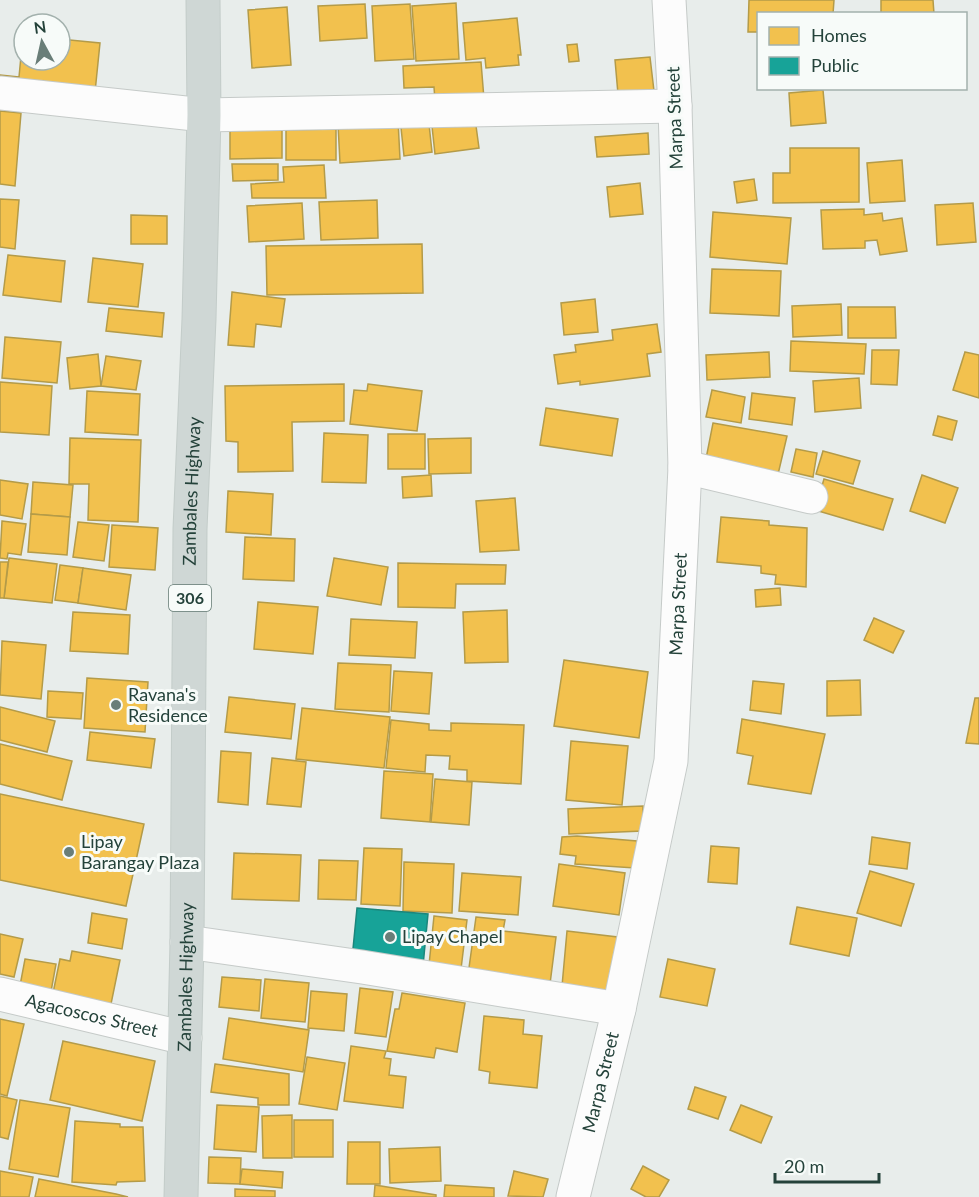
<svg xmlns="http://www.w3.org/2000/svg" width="979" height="1197" font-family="Lato,sans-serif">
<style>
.homes{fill:#f2c14e;stroke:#b49b48;stroke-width:1.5}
.public{fill:#17a398;stroke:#1b867c;stroke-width:1.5}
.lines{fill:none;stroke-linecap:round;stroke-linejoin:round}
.street-casing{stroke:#c5cac8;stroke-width:35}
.primary-casing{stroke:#c3ccc9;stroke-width:35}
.street{stroke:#fcfcfc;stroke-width:33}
.primary{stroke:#cfd7d5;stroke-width:33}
.poi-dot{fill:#697e78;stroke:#f7fbf9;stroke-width:2}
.labels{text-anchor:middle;stroke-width:6;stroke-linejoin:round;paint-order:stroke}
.shield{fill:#f7fbf9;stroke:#637a73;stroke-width:1.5}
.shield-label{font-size:16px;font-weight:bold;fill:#24423a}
.street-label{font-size:18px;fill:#24423a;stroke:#f7fbf9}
.poi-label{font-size:18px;fill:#24423a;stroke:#f7fbf9;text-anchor:start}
</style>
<rect width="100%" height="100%" fill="#e8edeb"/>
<g class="homes">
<polygon points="749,0 834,0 833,14 758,14 758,32 748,32"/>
<polygon points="881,0 933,0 934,14 881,14"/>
<polygon points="456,3 459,59 416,61 412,6"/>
<polygon points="365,4 367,38 320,41 318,6"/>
<polygon points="410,4 414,59 375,61 372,6"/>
<polygon points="287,7 291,65 252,68 248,10"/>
<polygon points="517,18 521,55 518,55 519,65 486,68 485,58 466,60 463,23"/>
<polygon points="23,35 24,60 60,60 60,39 100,43 94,102 0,102 0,75 19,77"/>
<polygon points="577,44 579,61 569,62 567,45"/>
<polygon points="650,57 654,91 618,94 615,60"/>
<polygon points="481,62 484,99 435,101 434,87 404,88 403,66"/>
<polygon points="823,90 826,123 791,126 789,93"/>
<polygon points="0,111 21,113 15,186 0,184"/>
<polygon points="474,111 479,148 435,154 431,117"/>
<polygon points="428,115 432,152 404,156 400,118"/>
<polygon points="398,120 400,159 340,163 338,124"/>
<polygon points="230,123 282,123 282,158 230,159"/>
<polygon points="336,129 336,160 286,160 286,130"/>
<polygon points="648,133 649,154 597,157 595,137"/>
<polygon points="790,148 859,148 859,202 773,203 773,173 790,173"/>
<polygon points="902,160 905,201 870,203 867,163"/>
<polygon points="232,164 278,164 278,180 233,181"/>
<polygon points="324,165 326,198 252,198 251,184 284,182 283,167"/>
<polygon points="754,179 757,200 737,203 734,182"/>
<polygon points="640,183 643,214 610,217 607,187"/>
<polygon points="0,199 19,200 15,249 0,247"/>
<polygon points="377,200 378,238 321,240 319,202"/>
<polygon points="302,203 304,239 249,242 247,206"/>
<polygon points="973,203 976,242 937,245 935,205"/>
<polygon points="864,209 864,215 882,213 883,221 902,218 907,251 880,255 877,240 865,241 865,248 823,249 821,210"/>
<polygon points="713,212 791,218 787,264 710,257"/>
<polygon points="131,215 167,216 167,244 131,244"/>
<polygon points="422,244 423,293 267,295 266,246"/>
<polygon points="8,255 65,261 61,302 3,295"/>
<polygon points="93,258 143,264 138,307 88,302"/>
<polygon points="712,269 781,271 779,316 710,313"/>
<polygon points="232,292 285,299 281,327 256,324 254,347 228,345"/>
<polygon points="595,299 598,332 564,335 561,303"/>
<polygon points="841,304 842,335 793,337 792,306"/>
<polygon points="848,307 895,307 896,338 848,338"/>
<polygon points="109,308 164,313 162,337 106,331"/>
<polygon points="657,324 661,352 647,354 650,376 580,385 580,381 558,384 554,355 576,352 575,345 613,340 612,330"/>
<polygon points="5,337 61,342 57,383 2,378"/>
<polygon points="791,341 866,344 864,374 790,371"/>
<polygon points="872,350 899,350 897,385 871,384"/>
<polygon points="769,352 770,377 707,380 706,355"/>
<polygon points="965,352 979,355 979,398 953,390"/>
<polygon points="98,354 101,386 70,389 67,358"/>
<polygon points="106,356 141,361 136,390 101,386"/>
<polygon points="859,378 861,408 815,412 813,381"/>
<polygon points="0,382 52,386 49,435 0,432"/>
<polygon points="344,384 344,421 292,422 293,471 238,472 238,442 226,441 225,386"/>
<polygon points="368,384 422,391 417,431 350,424 354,390 367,391"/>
<polygon points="712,390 745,397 741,423 706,417"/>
<polygon points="87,391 140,394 138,435 85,432"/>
<polygon points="752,393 795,398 792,425 749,419"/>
<polygon points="546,408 618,419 612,456 540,445"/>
<polygon points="938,416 957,421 952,440 933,435"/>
<polygon points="713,423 787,436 776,483 704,469"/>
<polygon points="324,433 368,435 366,483 322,482"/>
<rect x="388" y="434" width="37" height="35"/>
<polygon points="70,438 141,440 138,522 88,520 89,484 69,484"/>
<polygon points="471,438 471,473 429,474 428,439"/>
<polygon points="796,449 817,453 813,477 791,472"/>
<polygon points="823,451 860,461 853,484 816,474"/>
<polygon points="431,475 432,496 403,498 402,477"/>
<polygon points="922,475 958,488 945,523 910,511"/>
<polygon points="824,479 893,499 883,530 815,510"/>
<polygon points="0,480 28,484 22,519 0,515"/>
<polygon points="33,482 73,485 70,517 31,514"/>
<polygon points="228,491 273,494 271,535 226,532"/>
<polygon points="515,498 519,550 480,552 476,501"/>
<polygon points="31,514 70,517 67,555 28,552"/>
<polygon points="721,517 769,521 769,525 807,528 806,587 775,584 776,575 761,573 761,566 717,562"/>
<polygon points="2,521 26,524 21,555 8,553 7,559 0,558"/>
<polygon points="78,522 109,525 104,561 73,557"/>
<polygon points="112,525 158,528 155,570 109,567"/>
<polygon points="245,537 295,539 294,581 243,579"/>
<polygon points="9,558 57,564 52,603 4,598"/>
<polygon points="334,558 388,567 381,605 327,596"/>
<polygon points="0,562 8,562 4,598 0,598"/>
<polygon points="398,563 506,565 505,584 456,584 455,608 398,607"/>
<polygon points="60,565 83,568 78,603 55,600"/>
<polygon points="83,568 131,575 126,610 78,603"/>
<polygon points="780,588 781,605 756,607 755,590"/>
<polygon points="258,602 318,607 313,654 254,649"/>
<polygon points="507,610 508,662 465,663 463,612"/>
<polygon points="73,612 130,615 128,654 70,651"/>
<polygon points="874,618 904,631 893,653 864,640"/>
<polygon points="351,619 417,622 415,658 349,655"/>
<polygon points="2,641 46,645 41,699 0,695"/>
<polygon points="564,660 648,672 639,738 554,726"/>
<polygon points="338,663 391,665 389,712 335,709"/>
<polygon points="394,671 432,673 429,714 391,711"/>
<polygon points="87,678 148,682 145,732 84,728"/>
<polygon points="860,680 861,715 827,716 827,681"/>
<polygon points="753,681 784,684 781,714 750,710"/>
<polygon points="48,691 83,693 81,719 47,717"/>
<polygon points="229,697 295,704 291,739 225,732"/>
<polygon points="975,698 979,698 979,744 966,743"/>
<polygon points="0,707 55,721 47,752 0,740"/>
<polygon points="302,708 390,717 384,768 296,759"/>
<polygon points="742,719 825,734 811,794 748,784 753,756 737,753"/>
<polygon points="391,720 429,724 429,730 451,731 451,723 524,725 521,784 467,781 467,770 449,769 450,756 426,755 425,772 386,768"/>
<polygon points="90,732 155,739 151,768 87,760"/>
<polygon points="571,741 628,746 622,805 566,800"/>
<polygon points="0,744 72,761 62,800 0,784"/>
<polygon points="221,751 251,753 248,805 218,802"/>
<polygon points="272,758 306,762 301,807 267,804"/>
<polygon points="384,771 433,774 430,822 381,818"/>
<polygon points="435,779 472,782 469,825 431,822"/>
<polygon points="0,794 144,824 126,906 0,880"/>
<polygon points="643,806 643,831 569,834 568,809"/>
<polygon points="577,836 637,841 635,868 575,864 576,856 560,854 562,837"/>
<polygon points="872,837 910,843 907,869 869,864"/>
<polygon points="711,846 739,848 737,884 708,882"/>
<polygon points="364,848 402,849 400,906 361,904"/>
<polygon points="234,853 301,855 299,901 232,899"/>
<polygon points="319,860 358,861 356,900 318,899"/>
<polygon points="404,862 454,864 452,913 403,911"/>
<polygon points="559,864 625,873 619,915 553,906"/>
<polygon points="870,871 914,884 901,926 857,913"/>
<polygon points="462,873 521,877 518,915 459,911"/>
<polygon points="797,907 857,918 849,956 790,944"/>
<polygon points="92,913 127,919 122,949 88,943"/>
<polygon points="434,916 467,920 461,969 429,965"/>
<polygon points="476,917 505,920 503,931 556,937 550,984 468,975"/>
<polygon points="567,931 626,938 620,992 562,986"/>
<polygon points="0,934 23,939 14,977 0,974"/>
<polygon points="72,951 120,960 110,1009 52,998 60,959 70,961"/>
<polygon points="25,959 56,964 50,997 19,991"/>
<polygon points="668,959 715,969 707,1006 660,997"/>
<polygon points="222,977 261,980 259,1011 219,1007"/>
<polygon points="265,979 309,983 305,1022 261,1018"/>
<polygon points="360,988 393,992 386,1037 355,1033"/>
<polygon points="311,991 347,994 344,1031 308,1028"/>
<polygon points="402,993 465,1003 457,1052 436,1048 434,1058 387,1051 395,1009 399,1009"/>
<polygon points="484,1016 524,1020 523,1034 542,1036 537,1088 489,1083 490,1072 479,1070"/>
<polygon points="229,1018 309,1030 303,1072 223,1059"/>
<polygon points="0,1019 24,1024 7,1096 0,1094"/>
<polygon points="63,1041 155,1061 142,1121 50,1100"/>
<polygon points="351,1046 386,1051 384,1058 391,1059 389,1075 406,1077 403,1108 344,1101"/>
<polygon points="307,1057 345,1063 337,1110 299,1104"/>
<polygon points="215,1064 289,1074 289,1105 258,1105 258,1098 211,1092"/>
<polygon points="695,1087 726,1097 718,1119 688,1109"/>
<polygon points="0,1096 17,1100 8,1139 0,1137"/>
<polygon points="20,1100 70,1108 58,1177 9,1169"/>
<polygon points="217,1105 259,1107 256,1152 214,1149"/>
<polygon points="741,1105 772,1117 761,1143 730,1130"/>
<polygon points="292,1115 292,1158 263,1158 262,1116"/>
<rect x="294" y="1120" width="39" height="37"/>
<polygon points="75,1121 120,1124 120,1127 143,1127 145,1181 117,1182 116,1185 72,1182"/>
<polygon points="348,1142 380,1142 380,1184 347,1184"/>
<polygon points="440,1147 441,1181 390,1183 389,1149"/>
<polygon points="209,1157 241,1158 240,1184 208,1183"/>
<polygon points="643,1166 669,1180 659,1197 646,1197 631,1189"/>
<polygon points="242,1169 283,1172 282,1188 240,1184"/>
<polygon points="0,1171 33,1177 29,1197 0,1197"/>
<polygon points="514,1171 548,1179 543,1197 508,1196"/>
<polygon points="39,1179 116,1194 128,1197 35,1197"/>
<polygon points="375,1185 436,1195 436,1197 374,1197"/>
<polygon points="445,1185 494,1188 494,1197 444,1197"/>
<polygon points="235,1189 275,1191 275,1197 235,1197"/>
</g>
<polygon class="public" points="357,908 428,914 423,966 352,959"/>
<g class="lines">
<defs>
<g id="street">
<polyline points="0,93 204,115 675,106"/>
<polyline points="685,467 811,497"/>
<polyline points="187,942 362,967 619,1009"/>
<path id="s1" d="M0 994 185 1038"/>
<path id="s2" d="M573 1197 619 1009 671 761 685 467 675 106 669 0"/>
</g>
<g id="primary">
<path id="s3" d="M181 1197 187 942 190 529 199 319 204 115 203 0"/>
</g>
</defs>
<use href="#street" class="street-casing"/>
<use href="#primary" class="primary-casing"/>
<use href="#street" class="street"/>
<use href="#primary" class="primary"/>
</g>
<g class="poi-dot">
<circle cx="116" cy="705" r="6"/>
<circle cx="69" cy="852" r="6"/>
<circle cx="390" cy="937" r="6"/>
</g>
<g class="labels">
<rect class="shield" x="169" y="585" width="42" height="26" rx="4.5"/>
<g class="shield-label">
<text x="190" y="604">306</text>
</g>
<g class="street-label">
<text transform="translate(675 118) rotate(-92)" y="6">Marpa Street</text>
<text dy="6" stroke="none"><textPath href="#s3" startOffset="706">Zambales Highway</textPath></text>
<text dy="6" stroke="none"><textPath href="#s2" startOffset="604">Marpa Street</textPath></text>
<text dy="6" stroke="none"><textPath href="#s3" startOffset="220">Zambales Highway</textPath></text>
<text dy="6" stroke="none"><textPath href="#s1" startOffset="94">Agacoscos Street</textPath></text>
<text dy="6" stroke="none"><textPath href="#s2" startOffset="118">Marpa Street</textPath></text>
</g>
<g class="poi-label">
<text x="128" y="701">Ravana's<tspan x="128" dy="21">Residence</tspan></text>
<text x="81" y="848">Lipay<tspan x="81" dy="21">Barangay Plaza</tspan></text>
<text x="402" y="943">Lipay Chapel</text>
</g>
</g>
<rect x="757" y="12" width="210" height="78" fill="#f7fbf9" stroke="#a3b1ad" stroke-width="1.5"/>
<rect x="769" y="27" width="30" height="18" fill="#f2c14e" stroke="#a3b1ad" stroke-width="1.5"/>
<text x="811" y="42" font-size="18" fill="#24423a">Homes</text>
<rect x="769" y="57" width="30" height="18" fill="#17a398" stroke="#a3b1ad" stroke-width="1.5"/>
<text x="811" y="72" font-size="18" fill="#24423a">Public</text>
<g transform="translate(42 42) rotate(352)"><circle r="28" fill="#f7fbf9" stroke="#a3b1ad" stroke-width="1.5"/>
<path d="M0-4.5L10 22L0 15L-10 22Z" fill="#697e78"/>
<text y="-9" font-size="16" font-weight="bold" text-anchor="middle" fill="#24423a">N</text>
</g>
<path d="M775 1173v9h104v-9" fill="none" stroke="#24423a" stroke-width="3"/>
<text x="784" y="1173" font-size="18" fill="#24423a" stroke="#f7fbf9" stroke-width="4.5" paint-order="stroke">20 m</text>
</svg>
